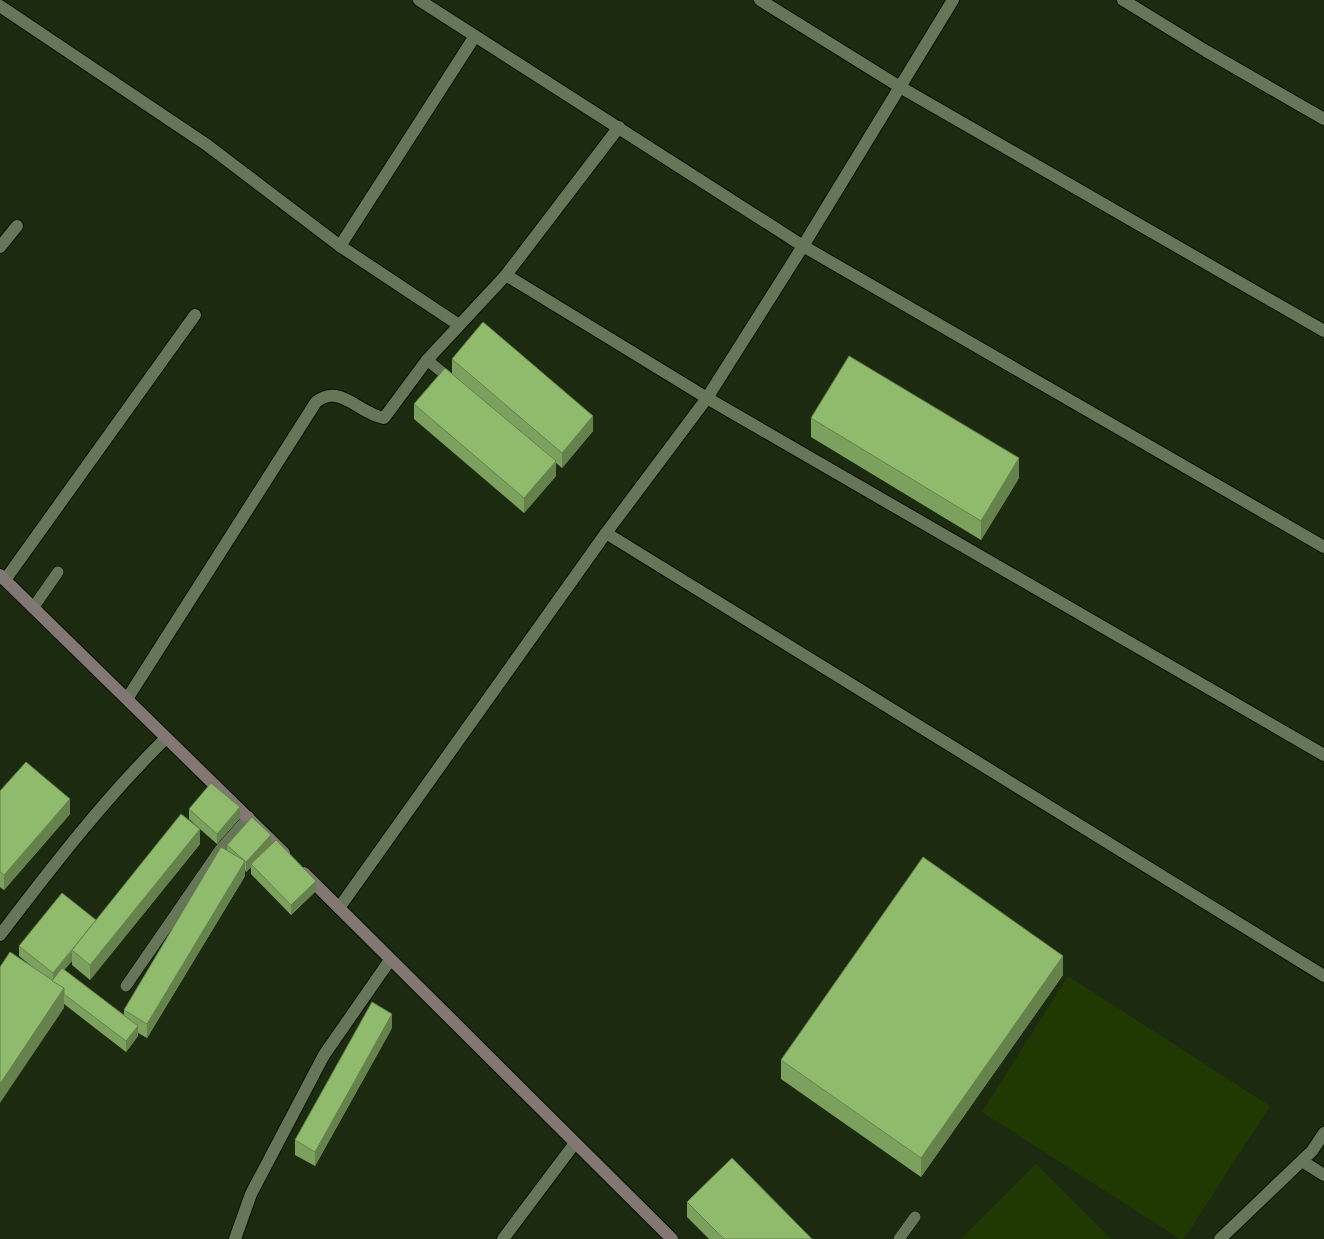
<svg xmlns="http://www.w3.org/2000/svg" width="1324" height="1239" font-family="Rubik,sans-serif">
<style>
.garden{fill:#203802}
.lines{fill:none;stroke-linecap:round;stroke-linejoin:round}
.lane-casing{stroke:#061200;stroke-width:12}
.street-casing{stroke:#061200;stroke-width:14}
.secondary-casing{stroke:#061200;stroke-width:14}
.lane{stroke:#667658;stroke-width:11}
.street{stroke:#667658;stroke-width:12}
.secondary{stroke:#827773;stroke-width:12}
.wall{fill:#7ca05d}
.shaded-wall{fill:#65824c}
.building{fill:#90ba6c;stroke:#65824c}
</style>
<rect width="100%" height="100%" fill="#1c2a10"/>
<g class="garden">
<polygon points="1068,976 1270,1106 1184,1239 1180,1239 982,1112"/>
<polygon points="1036,1164 1111,1239 961,1239"/>
</g>
<g class="lines">
<defs>
<g id="lane">
<polyline points="427,360 453,381"/>
<polyline points="33,608 58,572"/>
<polyline points="126,986 219,851 249,817"/>
<polyline points="899,1239 915,1217"/>
</g>
<g id="street">
<polyline points="419,0 803,246 1324,547"/>
<polyline points="760,0 900,87 1324,331"/>
<polyline points="1123,0 1206,51 1324,119"/>
<polyline points="0,6 207,145 340,246 459,325"/>
<polyline points="340,246 475,36"/>
<polyline points="0,247 17,226"/>
<polyline points="506,275 707,398 1324,755"/>
<polyline points="606,533 1324,976"/>
<polyline points="5,580 195,315"/>
<path d="M127 699 316 402C340 383 358 413 384 418L427 360 506 275 619 127"/>
<polyline points="339,908 606,533 707,398 803,246 953,0"/>
<path d="M0 935C52 867 105 798 166 738"/>
<polyline points="1302,1161 1324,1175"/>
<polyline points="235,1239 251,1194 324,1055 390,960"/>
<polyline points="503,1239 575,1143"/>
<polyline points="1220,1239 1312,1151 1324,1133"/>
</g>
<g id="secondary">
<polyline points="0,575 284,853"/>
<polyline points="304,873 672,1239"/>
</g>
</defs>
<use href="#lane" class="lane-casing"/>
<use href="#street" class="street-casing"/>
<use href="#secondary" class="secondary-casing"/>
<use href="#lane" class="lane"/>
<use href="#street" class="street"/>
<use href="#secondary" class="secondary"/>
</g>
<g class="wall">
<polygon points="452,359 593,431 562,468 556,463 556,476 524,513 414,419 414,404 452,373"/>
<polygon points="811,418 1019,478 981,540 811,437"/>
<polygon points="0,791 70,814 4,890 0,887"/>
<polygon points="189,809 240,818 217,844 200,829 200,844 90,980 72,965 72,961 64,970 124,1015 124,1010 227,850 227,845 271,845 316,891 291,915 251,874 251,867 246,872 245,870 245,876 147,1038 138,1033 138,1036 126,1052 64,1004 64,1008 40,973 19,956 19,946 96,920 199,828 189,819"/>
<polygon points="1063,975 921,1177 781,1079 781,1060"/>
<polygon points="392,1028 315,1166 295,1155 295,1140"/>
<polygon points="687,1202 812,1239 709,1239 687,1217"/>
</g>
<g class="shaded-wall">
<polygon points="593,416 593,431 562,468 562,453"/>
<polygon points="1019,458 1019,478 981,540 981,521"/>
<polygon points="556,461 556,476 524,513 524,498"/>
<polygon points="70,799 70,814 4,890 4,875"/>
<polygon points="240,807 240,818 217,844 217,834"/>
<polygon points="200,829 200,844 90,980 90,965"/>
<polygon points="271,835 271,845 251,864 251,867 246,872 246,862"/>
<polygon points="245,861 245,876 147,1038 147,1024"/>
<polygon points="316,881 316,891 291,915 291,905"/>
<polygon points="72,951 72,961 53,983 53,973"/>
<polygon points="1063,956 1063,975 921,1177 921,1158"/>
<polygon points="64,988 64,1008 0,1103 0,1084"/>
<polygon points="392,1014 392,1028 315,1166 315,1152"/>
<polygon points="138,1026 138,1036 126,1052 126,1041"/>
</g>
<g class="building">
<polygon points="483,322 593,416 562,453 452,359"/>
<polygon points="849,356 1019,458 981,521 811,418"/>
<polygon points="445,368 556,461 524,498 414,404"/>
<polygon points="26,762 70,799 4,875 0,872 0,791"/>
<polygon points="211,783 240,807 217,834 189,809"/>
<polygon points="181,814 200,829 90,965 72,950"/>
<polygon points="252,817 271,835 246,862 227,845"/>
<polygon points="276,840 316,881 291,905 251,864"/>
<polygon points="221,847 245,861 147,1024 124,1010"/>
<polygon points="923,857 1063,956 921,1158 781,1060"/>
<polygon points="62,893 96,920 53,973 19,946"/>
<polygon points="10,952 64,988 0,1084 0,967"/>
<polygon points="62,968 138,1026 126,1041 64,994 64,988 52,981"/>
<polygon points="372,1002 392,1014 315,1152 295,1140"/>
<polygon points="732,1158 812,1239 724,1239 687,1202"/>
</g>
</svg>
